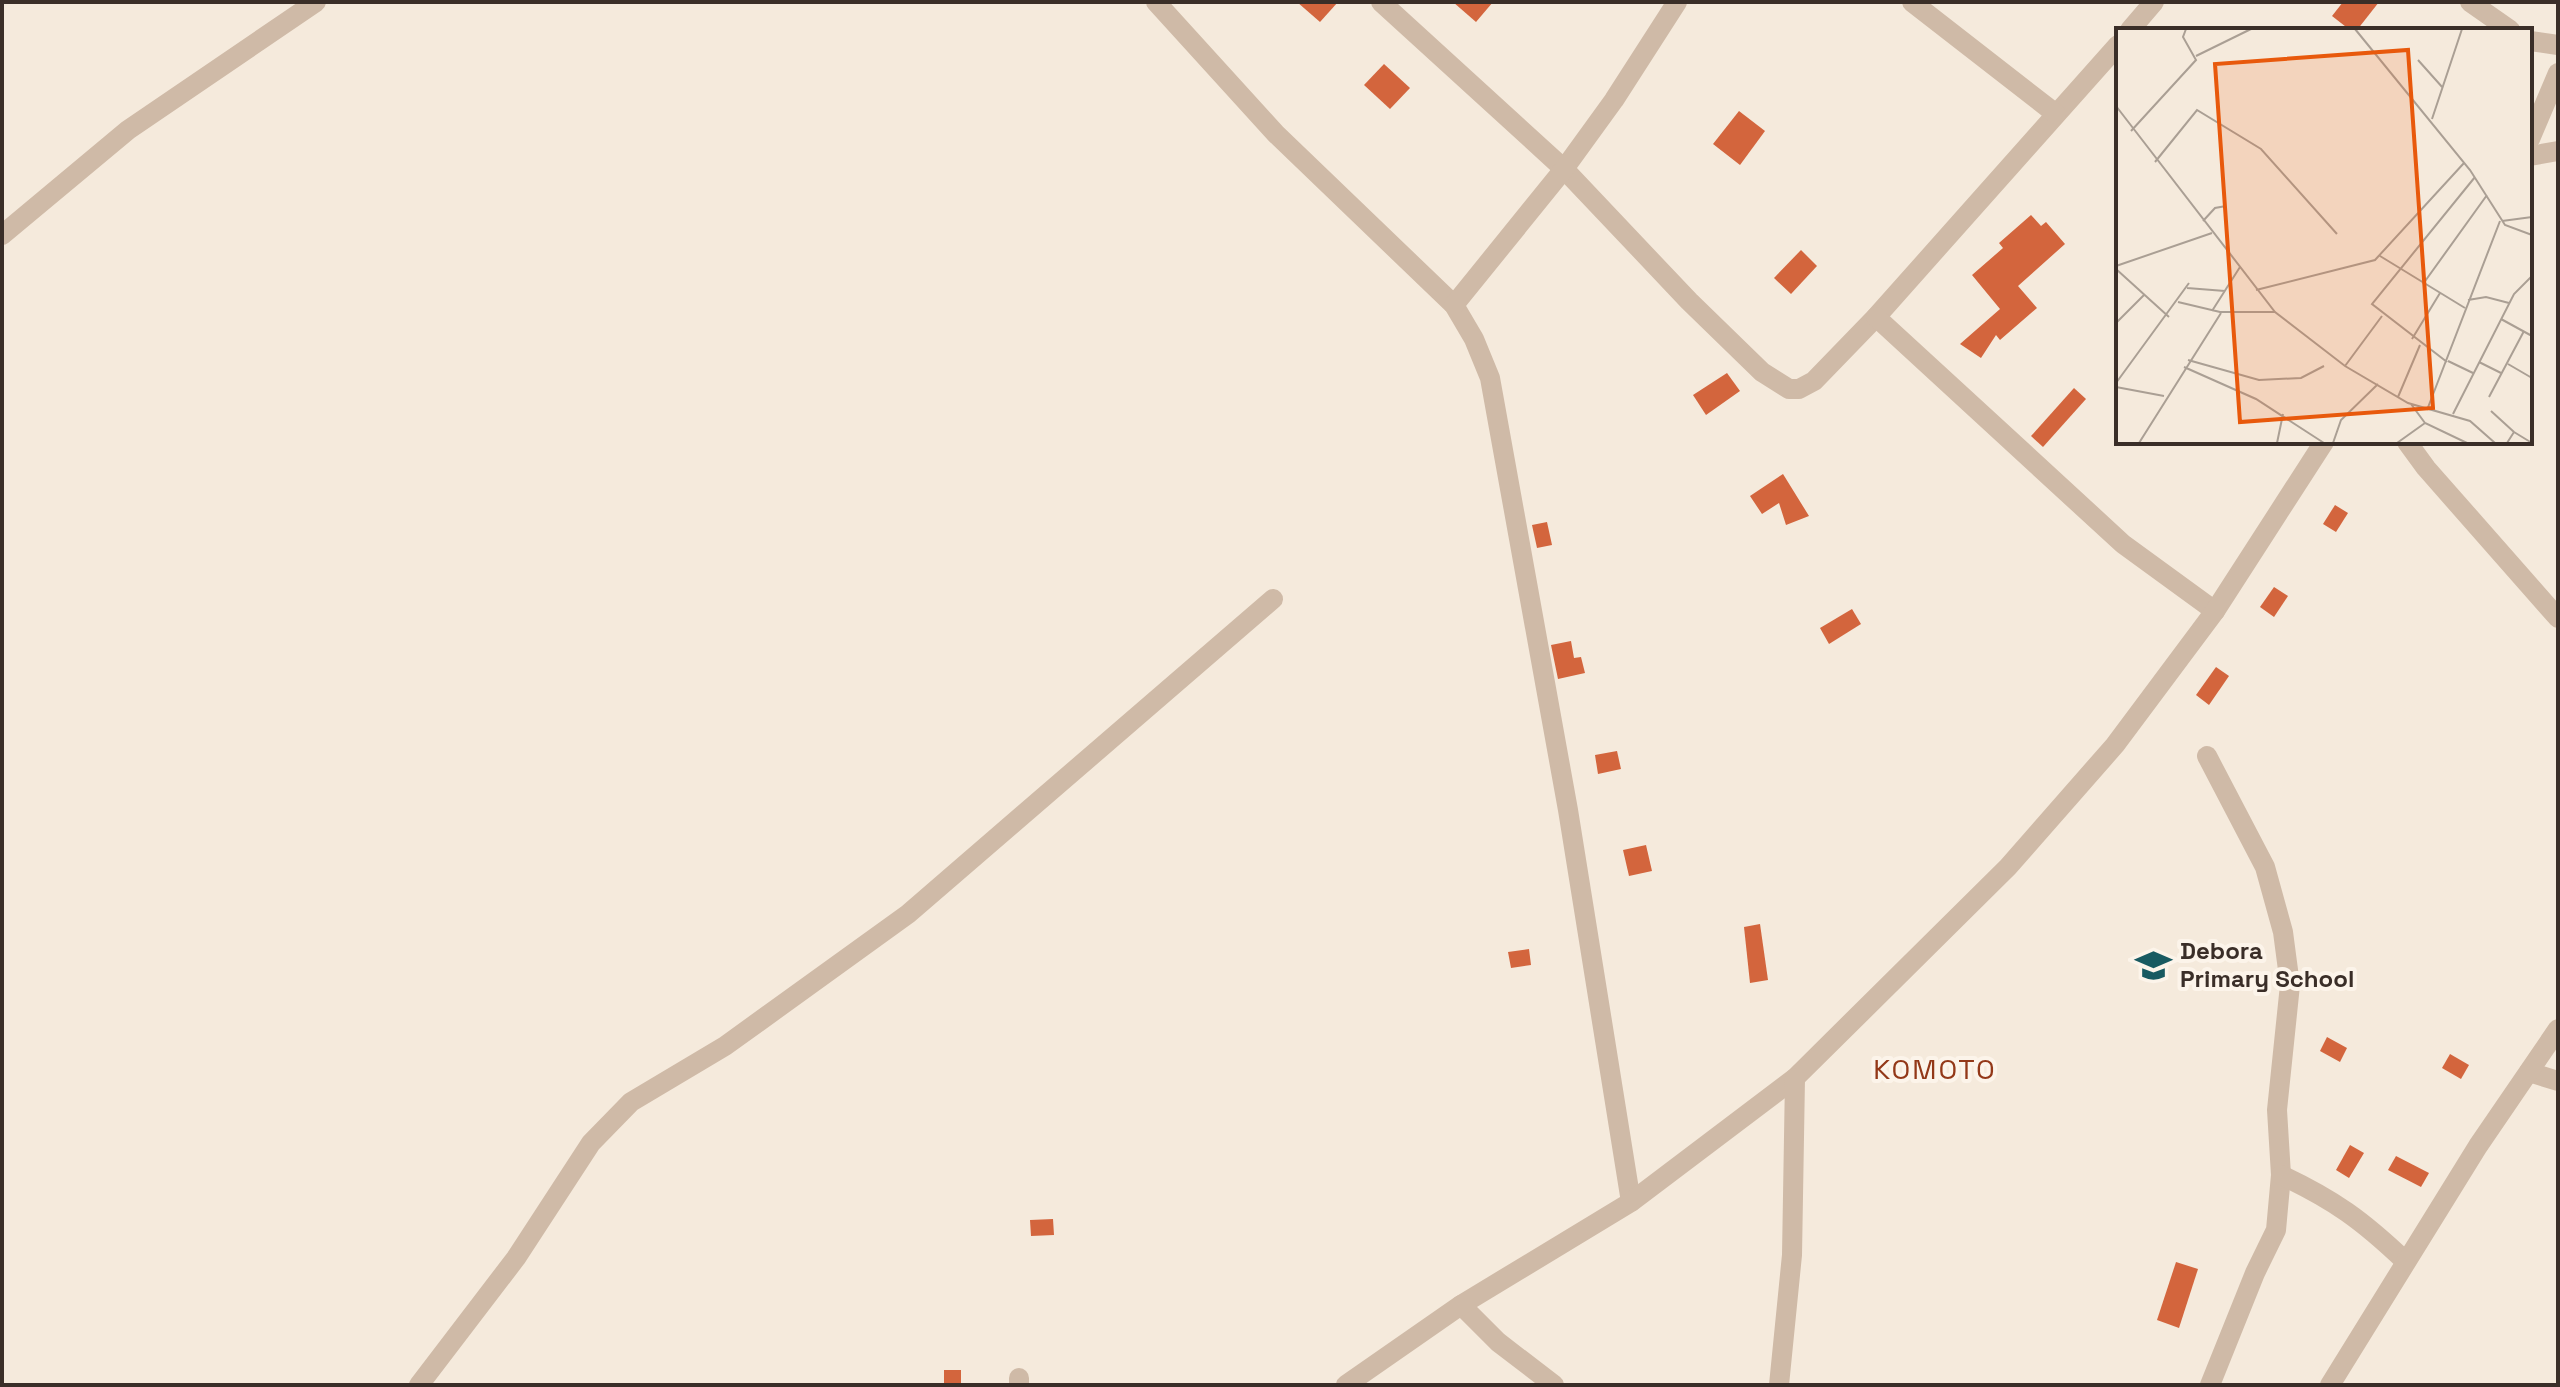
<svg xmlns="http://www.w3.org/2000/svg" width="2560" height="1387" font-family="'Space Grotesk',sans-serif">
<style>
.building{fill:#d3653d}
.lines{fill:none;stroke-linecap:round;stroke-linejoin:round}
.minor{stroke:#cfbaa7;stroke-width:20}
.labels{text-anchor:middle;stroke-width:8;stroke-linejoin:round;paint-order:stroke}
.poi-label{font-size:24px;font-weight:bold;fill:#3a2e28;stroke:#fcf4ea;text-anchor:start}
.quarter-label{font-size:28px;letter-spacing:2px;fill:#933818;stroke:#fcf4ea}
.inset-road{fill:none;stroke:#aa9f94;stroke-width:2}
.view{fill:#e8590c;fill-opacity:0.15;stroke:#e8590c;stroke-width:4}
.inset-edge{fill:none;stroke:#3a2e28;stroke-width:4}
</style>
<rect width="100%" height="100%" fill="#f5eadc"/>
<g class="building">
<polygon points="1297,2 1338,2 1320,22"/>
<polygon points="1453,2 1493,2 1476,22"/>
<polygon points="2343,2 2379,2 2357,30 2350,30 2332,16"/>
<polygon points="1384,64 1410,88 1390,109 1364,85"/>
<polygon points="1739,111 1765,131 1740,165 1713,144"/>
<polygon points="2031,215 2041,226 2046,222 2065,244 2018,286 2037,308 2000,340 1996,335 1981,358 1960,344 2000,309 1972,275 2003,248 1999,243"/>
<polygon points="1801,250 1817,266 1791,294 1774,278"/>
<polygon points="1727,373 1740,391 1706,415 1693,395"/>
<polygon points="2074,388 2086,399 2043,447 2031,436"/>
<polygon points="1783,474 1809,516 1786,525 1779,503 1762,514 1750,496"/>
<polygon points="2335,505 2348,513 2336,532 2323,524"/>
<polygon points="1547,522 1552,545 1537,548 1532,525"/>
<polygon points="2274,587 2288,596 2274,617 2260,607"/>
<polygon points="1852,609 1861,624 1829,644 1820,628"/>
<polygon points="1571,641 1574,658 1581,657 1585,673 1558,679 1551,645"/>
<polygon points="2216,667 2229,676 2209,705 2196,695"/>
<polygon points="1617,751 1621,769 1598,774 1595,755"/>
<polygon points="1646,845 1652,871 1629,876 1623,850"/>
<polygon points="1760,924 1768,980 1750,983 1744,927"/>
<polygon points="1529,949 1531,965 1511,968 1508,952"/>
<polygon points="2327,1037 2347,1048 2340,1062 2320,1051"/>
<polygon points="2450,1054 2469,1065 2461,1079 2442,1068"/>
<polygon points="2350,1145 2364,1153 2349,1178 2336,1170"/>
<polygon points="2396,1156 2429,1173 2421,1187 2388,1170"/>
<polygon points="1053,1219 1054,1235 1031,1236 1030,1220"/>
<polygon points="2176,1262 2198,1269 2179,1328 2157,1320"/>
<rect x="944" y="1370" width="17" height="15"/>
</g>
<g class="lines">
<g class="minor">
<polyline points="1156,2 1276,134 1454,305 1474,339 1490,378 1568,810 1631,1202"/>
<polyline points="1381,2 1564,169 1689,301 1762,372 1789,389 1799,389 1814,381 1876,317 2118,45"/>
<polyline points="1912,2 2056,114"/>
<polyline points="2470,2 2510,30"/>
<polyline points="2130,30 2154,2"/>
<polyline points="2530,41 2558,45"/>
<polyline points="2530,139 2558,73"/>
<polyline points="2530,156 2558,151"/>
<polyline points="2,235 128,130 316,2"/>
<polyline points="1454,305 1564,169 1614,100 1677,2"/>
<polyline points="1876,317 2123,544 2215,611"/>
<polyline points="2407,442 2426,468 2558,618"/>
<polyline points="2207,756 2265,867 2283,932 2290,985 2277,1110 2281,1175 2276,1230 2255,1273 2210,1385"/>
<polyline points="2529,1072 2558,1081"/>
<path d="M2281 1175C2334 1200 2362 1220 2405 1261"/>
<polyline points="1461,1305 1498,1342 1554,1385"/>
<polyline points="419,1385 516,1258 591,1143 631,1102 725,1046 908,914 1273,599"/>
<polyline points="1019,1385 1019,1378"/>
<polyline points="1346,1385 1461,1305 1631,1202 1795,1078 2008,867 2115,745 2215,611 2324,442"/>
<polyline points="1779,1385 1792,1255 1795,1078"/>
<polyline points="2330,1385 2478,1146 2558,1029"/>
</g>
</g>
<defs>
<symbol id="school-bare" viewBox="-9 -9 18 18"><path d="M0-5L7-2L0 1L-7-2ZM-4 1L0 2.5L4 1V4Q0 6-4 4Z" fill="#185a61" stroke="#fcf4ea" stroke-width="2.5" paint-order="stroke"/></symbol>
</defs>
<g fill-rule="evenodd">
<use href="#school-bare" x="2128" y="940" width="51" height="51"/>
</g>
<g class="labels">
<g class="poi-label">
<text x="2180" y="959">Debora<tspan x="2180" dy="28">Primary School</tspan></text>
</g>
<g class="quarter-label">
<text x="1935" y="1079">KOMOTO</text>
</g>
</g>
<g transform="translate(2116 28)">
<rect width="416" height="416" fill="#f5eadc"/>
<path class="inset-road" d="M239 1 354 142 389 197 416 207M80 28 135 1M302 32 327 60M0 78 159 284 229 338 292 375 354 393 379 415M316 91 346 1M15 103 80 32 67 9 70 1M39 134 81 82 145 121 221 206M87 193 99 180 110 178M386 193 416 189M264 228 349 280M0 238 96 205M0 241 53 289M307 256 371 167M71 260 109 263M140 262 259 232 348 135M352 272 370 269 393 275M62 274 104 284H159M96 283 124 239M385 291 416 308M0 295 28 267M296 311 324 265M72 332 143 352 185 350 208 338M332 333 357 345M331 334 256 276 359 149M363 334 385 345M392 336 416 350M229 338 266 288M68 339 140 371 208 415M0 355 73 255M0 359 48 368M282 369 304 317M373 369 408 303M295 376 309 395 351 415M311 382 384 193M375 383 398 404M337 386 398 266 416 248M23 415 105 285M161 415 167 386M217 415 225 392 262 356M281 415 309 395M391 415 398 404 416 415"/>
<path class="view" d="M292 22 317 380 124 394 99 36Z"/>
<rect width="416" height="416" class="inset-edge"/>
</g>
<rect width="2560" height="1387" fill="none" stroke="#3a2e28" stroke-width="8"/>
</svg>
